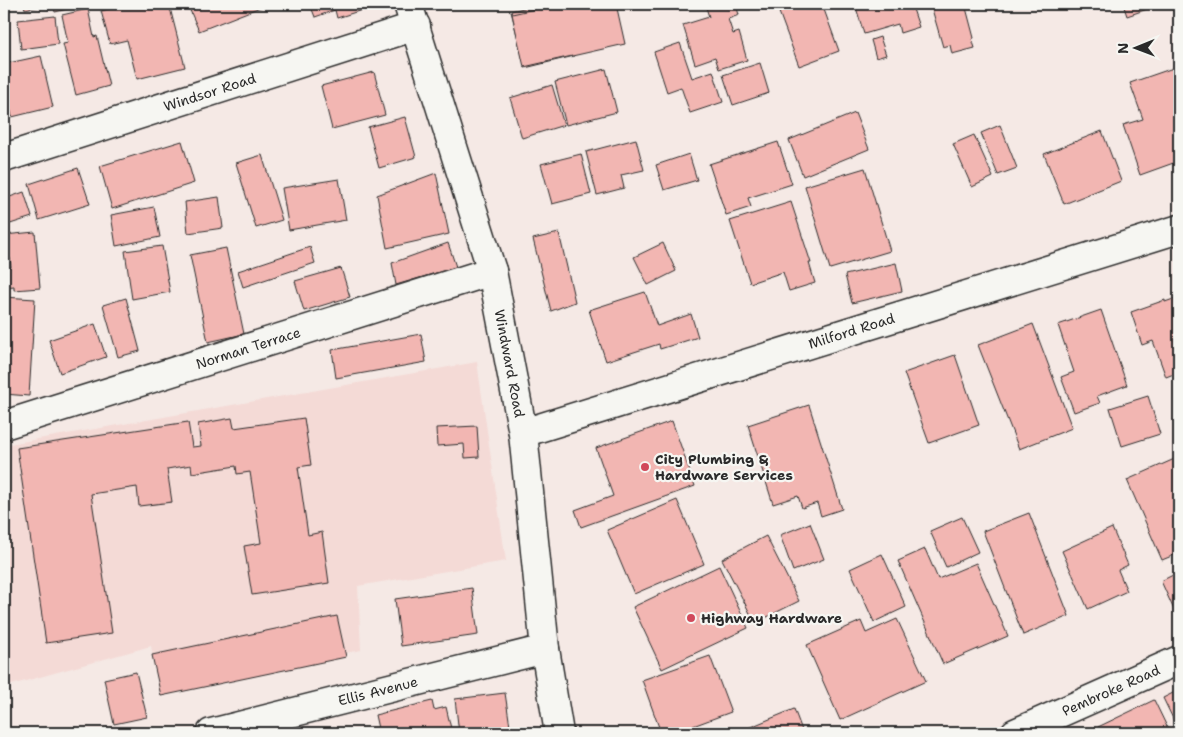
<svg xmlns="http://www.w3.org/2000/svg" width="1183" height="737" font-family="'Shantell Sans',sans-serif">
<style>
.built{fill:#f4dad6}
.building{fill:#f2b6b2;stroke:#2b2b2b}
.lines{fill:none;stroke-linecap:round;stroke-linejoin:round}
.street-casing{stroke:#2b2b2b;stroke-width:31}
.secondary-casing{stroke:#2b2b2b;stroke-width:31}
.street{stroke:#f6f6f2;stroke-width:28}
.secondary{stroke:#f6f6f2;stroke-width:28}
.poi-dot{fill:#d1495b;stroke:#f6f6f2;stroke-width:2}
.labels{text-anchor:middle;stroke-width:4.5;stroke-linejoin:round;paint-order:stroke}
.street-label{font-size:14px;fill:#2b2b2b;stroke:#f6f6f2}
.poi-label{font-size:14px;font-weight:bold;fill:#2b2b2b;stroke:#f6f6f2;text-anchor:start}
</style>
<rect width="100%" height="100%" fill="#f5e9e5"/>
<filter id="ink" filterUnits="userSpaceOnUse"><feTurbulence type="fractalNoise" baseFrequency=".02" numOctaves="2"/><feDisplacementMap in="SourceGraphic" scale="10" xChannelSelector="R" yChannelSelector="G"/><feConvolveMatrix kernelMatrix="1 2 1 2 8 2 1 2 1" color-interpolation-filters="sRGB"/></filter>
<g filter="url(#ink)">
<polygon class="built" points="477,362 506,561 358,586 361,650 159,689 151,646 4,687 4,445"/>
<g class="building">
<polygon points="24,4 46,4 46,5 25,9"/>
<polygon points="53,4 80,4 80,6 55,12"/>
<polygon points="128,4 169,4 185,67 137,79 127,40 110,44 101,11"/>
<polygon points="200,4 268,4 199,31 189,8"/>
<polygon points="310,4 363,4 365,9 337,18 335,10 315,17"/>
<polygon points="540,4 561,4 574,56 525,68 511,11"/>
<polygon points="557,4 616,4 625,44 524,67 512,14"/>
<polygon points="705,4 736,4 739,15 728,19 733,34 739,32 747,60 719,69 715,57 695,64 683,25 709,17"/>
<polygon points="776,4 822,4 839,51 799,66"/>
<polygon points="855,4 908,4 910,10 913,9 919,27 900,33 898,24 864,34"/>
<polygon points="950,4 965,4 974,38 972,39 975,48 952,54 950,45 943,47 932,9"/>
<polygon points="1123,4 1162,4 1127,16"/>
<polygon points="88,9 94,37 97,36 109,86 76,95 63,44 68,43 62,15"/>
<polygon points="55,16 58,44 21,49 18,20"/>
<polygon points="880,37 886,55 876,58 871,40"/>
<polygon points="680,43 692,78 713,71 723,102 690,113 681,87 667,92 654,52"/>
<polygon points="41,56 53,107 12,117 4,80 4,64"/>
<polygon points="760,63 769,93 733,105 723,75"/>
<polygon points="1179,66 1179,161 1140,175 1123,125 1143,119 1130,83"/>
<polygon points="606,69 617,112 566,125 555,82"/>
<polygon points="374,72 385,115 332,129 321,86"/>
<polygon points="552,85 564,125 522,138 510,98"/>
<polygon points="855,113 869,149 803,176 789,140"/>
<polygon points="405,117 416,157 379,168 368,127"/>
<polygon points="1000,125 1017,168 998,175 981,133"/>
<polygon points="1102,131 1121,181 1064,204 1044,154"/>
<polygon points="974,135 993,177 972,187 953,144"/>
<polygon points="636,139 644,170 621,175 624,188 597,195 586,152"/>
<polygon points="182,141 194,183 112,209 100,166"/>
<polygon points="778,142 792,184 748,198 751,207 726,215 709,164"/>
<polygon points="581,154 591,194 552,204 541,164"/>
<polygon points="689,154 697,180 664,190 656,165"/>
<polygon points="262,155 282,220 256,228 236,163"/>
<polygon points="78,168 90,204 39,220 29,184"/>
<polygon points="865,168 890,251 830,269 805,186"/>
<polygon points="436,173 449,234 387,248 377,195"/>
<polygon points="339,179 346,220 289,230 282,188"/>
<polygon points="24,192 32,217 4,226 4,199"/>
<polygon points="219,197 223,228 188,233 185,202"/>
<polygon points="791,202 811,263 809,263 815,283 789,291 783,272 750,283 730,221"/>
<polygon points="154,207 160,237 116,246 111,215"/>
<polygon points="35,232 40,288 14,290 14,286 4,287 4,268 11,267 10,258 8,258 8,262 4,262 4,235"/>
<polygon points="559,233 575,302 551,311 533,239"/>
<polygon points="448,243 456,267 396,285 392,263"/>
<polygon points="663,243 676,271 648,285 634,257"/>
<polygon points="162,246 170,292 132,299 125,251"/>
<polygon points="310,247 315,263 243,287 238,271"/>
<polygon points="226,248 244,334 208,342 190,255"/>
<polygon points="896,263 902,291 852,303 845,275"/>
<polygon points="341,268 350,297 304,311 295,281"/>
<polygon points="645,292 657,326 691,314 698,337 660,349 659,344 606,361 589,310"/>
<polygon points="4,297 35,299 29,396 4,394"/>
<polygon points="1179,297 1179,372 1166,377 1153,341 1142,345 1131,312 1165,300 1165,302"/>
<polygon points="126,298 140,351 118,357 103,305"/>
<polygon points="1101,310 1127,385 1097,396 1100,403 1074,412 1061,377 1074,372 1058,325"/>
<polygon points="95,324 106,357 60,373 49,340"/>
<polygon points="1033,324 1072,428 1019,449 978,345"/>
<polygon points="421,334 426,362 336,378 332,350"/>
<polygon points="955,355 979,425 929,443 904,373"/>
<polygon points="1148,396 1160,434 1122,446 1110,408"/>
<polygon points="809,405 842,509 821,516 817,503 802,508 798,496 773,504 748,425"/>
<polygon points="232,418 234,428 304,418 311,465 298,467 308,535 322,532 329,583 252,595 244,546 261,543 250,472 237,474 236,466 192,473 191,465 167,469 172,502 139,506 137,487 91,494 112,633 46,643 17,448 188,422 192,447 201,446 198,424"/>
<polygon points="672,421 695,486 581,527 575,510 613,496 596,448"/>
<polygon points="477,426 479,457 465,458 464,444 437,446 436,428"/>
<polygon points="1179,457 1179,553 1162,560 1127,480"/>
<polygon points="677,500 704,564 634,594 607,530"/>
<polygon points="1029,513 1069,616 1023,635 983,531"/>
<polygon points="962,517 978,552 946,567 930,531"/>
<polygon points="810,523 824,559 793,571 780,535"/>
<polygon points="1112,528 1128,565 1118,570 1127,591 1088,609 1062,551"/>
<polygon points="766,536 799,601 755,623 722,559"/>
<polygon points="925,549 938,579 976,563 1008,636 943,664 898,561"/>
<polygon points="882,554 906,607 874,622 850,569"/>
<polygon points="719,566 748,628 662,669 633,607"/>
<polygon points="1179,572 1179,621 1161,581"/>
<polygon points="472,588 478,635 401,646 395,599"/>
<polygon points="337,616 346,657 161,696 152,655"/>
<polygon points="897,619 926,681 840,720 807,645 861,621 866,633"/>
<polygon points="710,656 731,712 674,733 661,733 642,680"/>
<polygon points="136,672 147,717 114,724 104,679"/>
<polygon points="1179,690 1179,731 1163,698"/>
<polygon points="505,693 511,733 459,733 455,699"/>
<polygon points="1154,700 1170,733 1101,733 1098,727"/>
<polygon points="432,701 434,710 446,707 452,733 379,733 375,715"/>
<polygon points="794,709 803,733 736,733"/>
</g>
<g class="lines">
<defs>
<g id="street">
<path id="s1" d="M4 158 416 26"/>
<path id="s2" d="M4 425 492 271"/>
<path id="s3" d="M523 433 1179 229"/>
<path id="s4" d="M211 733 545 649"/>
<path id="s5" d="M1015 733 1179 660"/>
</g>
<g id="secondary">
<path id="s6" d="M408 4 492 271 523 433 545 649 559 733"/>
</g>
</defs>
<use href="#street" class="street-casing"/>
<use href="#secondary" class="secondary-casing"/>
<use href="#street" class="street"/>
<use href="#secondary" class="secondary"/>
</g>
</g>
<g class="poi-dot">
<circle cx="645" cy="467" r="5"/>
<circle cx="691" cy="618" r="5"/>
</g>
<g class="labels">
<g class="street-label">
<text dy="5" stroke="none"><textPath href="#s1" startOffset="216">Windsor Road</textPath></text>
<text dy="5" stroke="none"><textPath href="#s3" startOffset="344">Milford Road</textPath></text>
<text dy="5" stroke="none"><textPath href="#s2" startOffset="256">Norman Terrace</textPath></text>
<text dy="5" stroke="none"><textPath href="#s6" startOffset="374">Windward Road</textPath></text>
<text dy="5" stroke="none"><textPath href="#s5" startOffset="105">Pembroke Road</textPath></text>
<text dy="5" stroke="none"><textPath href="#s4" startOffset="172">Ellis Avenue</textPath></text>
</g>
<g class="poi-label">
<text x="655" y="464">City Plumbing &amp;<tspan x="655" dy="16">Hardware Services</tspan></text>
<text x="701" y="623">Highway Hardware</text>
</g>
</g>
<rect width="1183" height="737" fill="none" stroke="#f6f6f2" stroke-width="20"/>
<rect x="10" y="10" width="1163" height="717" fill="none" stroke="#2b2b2b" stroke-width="2" filter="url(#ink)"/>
<g transform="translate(1136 48) rotate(269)" stroke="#f6f6f2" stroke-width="4" paint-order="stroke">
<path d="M0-4L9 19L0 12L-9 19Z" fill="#2b2b2b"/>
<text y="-8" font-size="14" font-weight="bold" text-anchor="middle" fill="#2b2b2b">N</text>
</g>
</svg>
